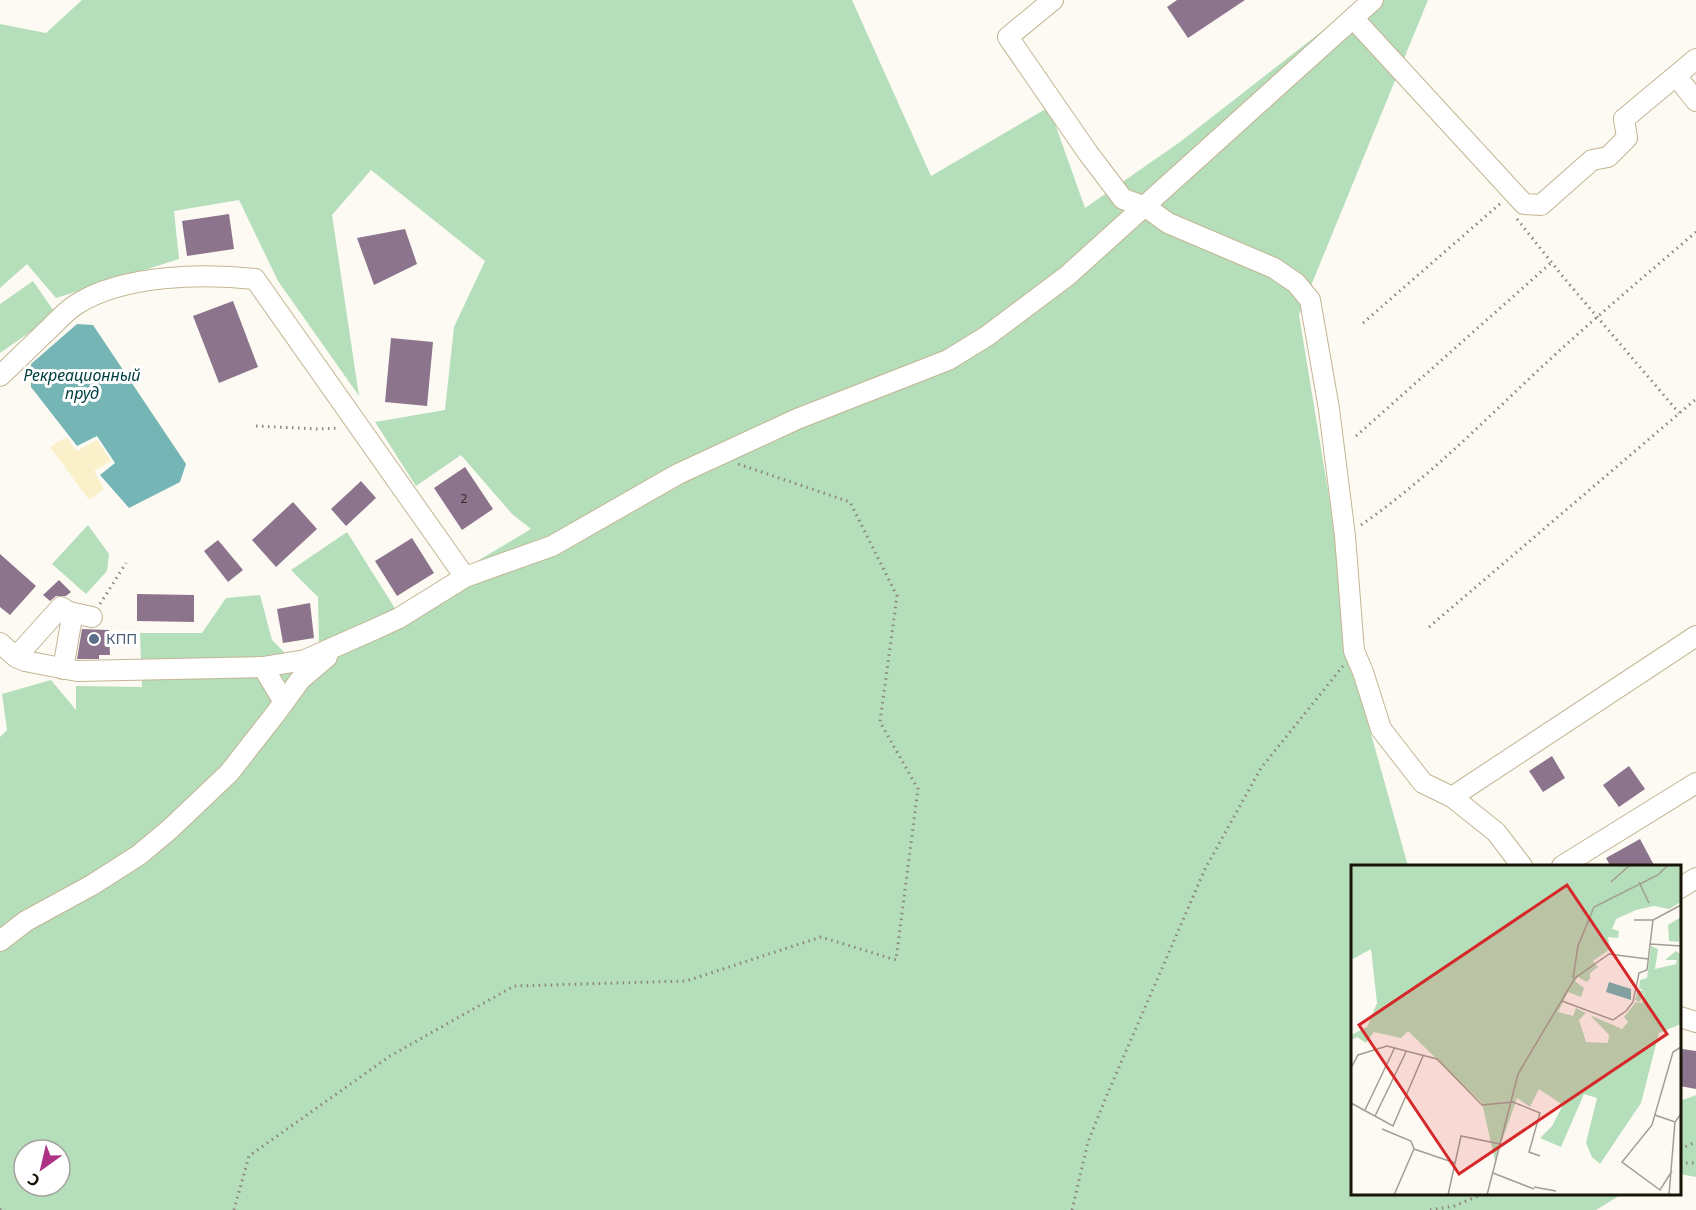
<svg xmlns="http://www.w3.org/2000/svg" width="1696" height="1210" font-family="'Noto Sans',sans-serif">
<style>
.green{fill:#b5deba;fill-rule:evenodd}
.sand{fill:#faf1cb}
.water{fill:#75b5b6}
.building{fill:#8c748d}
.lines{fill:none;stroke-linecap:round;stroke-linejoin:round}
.minor-casing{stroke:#c3b594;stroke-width:22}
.path{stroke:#8a867d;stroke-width:3;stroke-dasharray:1.5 4.5;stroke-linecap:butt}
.minor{stroke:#fff;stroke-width:20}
.service-dot{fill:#5c6f8a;stroke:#fff;stroke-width:2}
.labels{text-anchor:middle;stroke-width:6;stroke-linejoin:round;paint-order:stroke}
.number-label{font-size:12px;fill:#362c29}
.service-label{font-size:15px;fill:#4e5e75;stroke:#fff;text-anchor:start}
.water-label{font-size:16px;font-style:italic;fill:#004041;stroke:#fff}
.inset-road{fill:none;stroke:#a29e95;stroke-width:1.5}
.view{fill:#d62828;fill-opacity:0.15;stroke:#d62828;stroke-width:3}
.inset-edge{fill:none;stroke:#191408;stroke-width:3}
</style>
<rect width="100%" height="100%" fill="#fdfaf3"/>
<g class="green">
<path d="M82 0H852L931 176 1049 107 1085 208 1180 142 1362 0H1428L1299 315 1364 709 1408 866H1352V1194H1622L1596 1210H0V737L7 730 2 694 51 680 76 710V686L142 687 140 633H202L226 598 260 595 272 640 289 657 319 644 318 597 291 570 347 532 396 610 531 529 512 514 461 455 416 486 375 422 445 410 454 327 485 261 371 170 332 215 359 396 278 281 239 200 174 211 179 259 56 298 27 264 0 288V24L46 33ZM24 1150H60V1186H24Z"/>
<polygon points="33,281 56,314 0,353 0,304"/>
<polygon points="88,525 109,554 107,571 86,594 52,564"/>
<polygon points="1696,1095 1696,1177 1680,1174 1680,1101"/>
</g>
<polygon class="sand" points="66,437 77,451 97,440 111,461 94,471 104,489 89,500 50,447"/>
<polygon class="water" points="77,324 93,325 186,464 180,482 129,508 100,475 115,463 97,436 77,446 31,387 31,364"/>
<g class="building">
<polygon points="1177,0 1245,0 1188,38 1167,7"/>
<polygon points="229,214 234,249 187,256 182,221"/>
<polygon points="405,229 417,264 374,285 357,238"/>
<polygon points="233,301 258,367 219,383 193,316"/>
<polygon points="391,338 433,342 427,406 385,402"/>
<polygon points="465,467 493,509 462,530 434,488"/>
<polygon points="361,481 376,498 346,526 331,509"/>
<polygon points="293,502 317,529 276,567 252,540"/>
<polygon points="412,538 434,573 397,596 375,561"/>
<polygon points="218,540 243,570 228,582 204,551"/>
<polygon points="0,554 36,586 10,615 0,607"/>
<polygon points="59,580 71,592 66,596 56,596 50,601 43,595"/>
<polygon points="137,594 194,595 194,622 137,621"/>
<polygon points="310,603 314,638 283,643 277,609"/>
<polygon points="82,629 109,630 110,655 99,655 99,659 77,659"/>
<polygon points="1552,756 1565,778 1543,792 1529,771"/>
<polygon points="1629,766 1645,789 1619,807 1603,785"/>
<polygon points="1640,839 1655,867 1611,867 1606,858"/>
<polygon points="1682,1049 1696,1051 1696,1089 1680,1086 1680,1060"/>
</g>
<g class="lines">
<defs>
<g id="minor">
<polyline points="1053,0 1008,37 1088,153 1123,199 1146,207 1168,223 1274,268 1296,283 1310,300 1329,409 1345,536 1354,651 1363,672 1381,729 1423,783 1452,797 1496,832 1522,866"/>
<polyline points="1353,18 1524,204 1541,205 1592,160 1608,157 1627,138 1624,119 1696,59"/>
<polyline points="1677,77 1696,101"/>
<path d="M0 376C17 360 33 344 50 328 58 320 67 310 77 304 123 275 202 273 255 279L465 577"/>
<polyline points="0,643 16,657 25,661 77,671 263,667 305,660 373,630 399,618 465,577 552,546 678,474 797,419 948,360 987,336 1067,276 1373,0"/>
<polyline points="16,657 61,607 69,612 92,617"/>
<polyline points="263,667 284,702"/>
<polyline points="63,669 71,623 69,612"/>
<polyline points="1452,797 1696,636"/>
<polyline points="1562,866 1696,783"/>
<polyline points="1680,888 1696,878"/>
<polyline points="0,941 26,921 92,885 139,855 170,829 229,773 276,713 300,680 327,657"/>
<polyline points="1680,1017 1696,1022"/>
</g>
</defs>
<use href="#minor" class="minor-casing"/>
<g class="path">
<polyline points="1517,219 1564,278 1679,413"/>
<polyline points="1363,323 1502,202"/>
<polyline points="256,426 318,429 339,428"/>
<polyline points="1356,436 1552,262"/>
<path d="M1361 525C1423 482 1476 429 1531 377 1584 327 1640 280 1696 232"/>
<polyline points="100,604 126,563"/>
<polyline points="1429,627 1696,399"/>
<polyline points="1680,1149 1696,1142"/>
<polyline points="1680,1163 1696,1163"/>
<polyline points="0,1209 1,1210"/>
<polyline points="234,1210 249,1156 390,1056 514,986 686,981 821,937 896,960 918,789 880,722 897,596 850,502 738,464"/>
<polyline points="1072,1210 1088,1142 1104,1102 1205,869 1261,768 1343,666"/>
<polyline points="1430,1210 1454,1206 1483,1194"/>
</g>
<use href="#minor" class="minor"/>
</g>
<circle class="service-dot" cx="94" cy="639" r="6"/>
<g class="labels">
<g class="number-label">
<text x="464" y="503">2</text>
</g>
<g class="service-label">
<text x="106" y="644">КПП</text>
</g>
<g class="water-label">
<text x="82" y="381">Рекреационный<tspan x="82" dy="18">пруд</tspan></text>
</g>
</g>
<g transform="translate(1351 865)">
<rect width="330" height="330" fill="#fdfaf3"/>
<path d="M0 0H330V37L318 44 303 41 285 45 265 54 261 64 268 66 267 73 257 72 259 84 242 96 247 102 239 108V114L235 117 227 112 224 116 233 123 230 132 217 127 207 147 222 151 225 143 235 148 228 155 235 177 257 178 258 170 239 150 271 164 277 157 273 152 285 137 291 138 294 126 289 137 284 135 287 125 293 126 288 123 289 115 296 113 300 81 307 84 304 104 325 99 326 95H314L325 86 330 90V159L308 168 290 238 249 299 241 292 235 278 246 233 233 229 210 282 189 273 201 261 212 240 188 224 179 242 166 233 144 296 131 238 57 166 50 173 23 167 15 178 6 172 0 175V170L16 162 26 138 20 84 0 95ZM330 52 328 77 318 76 317 60Z" fill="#b5deba"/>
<path d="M258 117 280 124V135L255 127Z" fill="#75b5b6"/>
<path class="inset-road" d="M260 17 279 0M288 17 298 38M283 55H302M299 79 330 81M222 113 227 81 243 42 307 10 317 0M211 136 262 155 275 146 282 137 288 108 296 105 302 55 330 40M0 203 7 190 36 181 86 194 131 240 162 237 189 248 178 287 189 291M0 238 42 261 72 191M14 245 44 182M304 250 324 257M24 251 55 187M31 264 60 276 63 284M321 306 309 325 271 297 301 260 322 187 330 182M142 308 183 324M183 322 205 326M43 330 63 284 104 298M97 330 110 271 149 279M136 330 167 209 224 113 258 89 297 94M318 330 324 257 330 249"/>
<path class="view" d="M216 20 316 169 108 309 8 160Z"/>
<rect width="330" height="330" class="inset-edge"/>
</g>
<g transform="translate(42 1168) rotate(214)"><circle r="28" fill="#ffffff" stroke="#a3a19c" stroke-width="1.5"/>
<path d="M0-4.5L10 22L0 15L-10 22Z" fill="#ad3285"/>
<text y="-9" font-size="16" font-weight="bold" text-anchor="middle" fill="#191408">С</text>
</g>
</svg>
